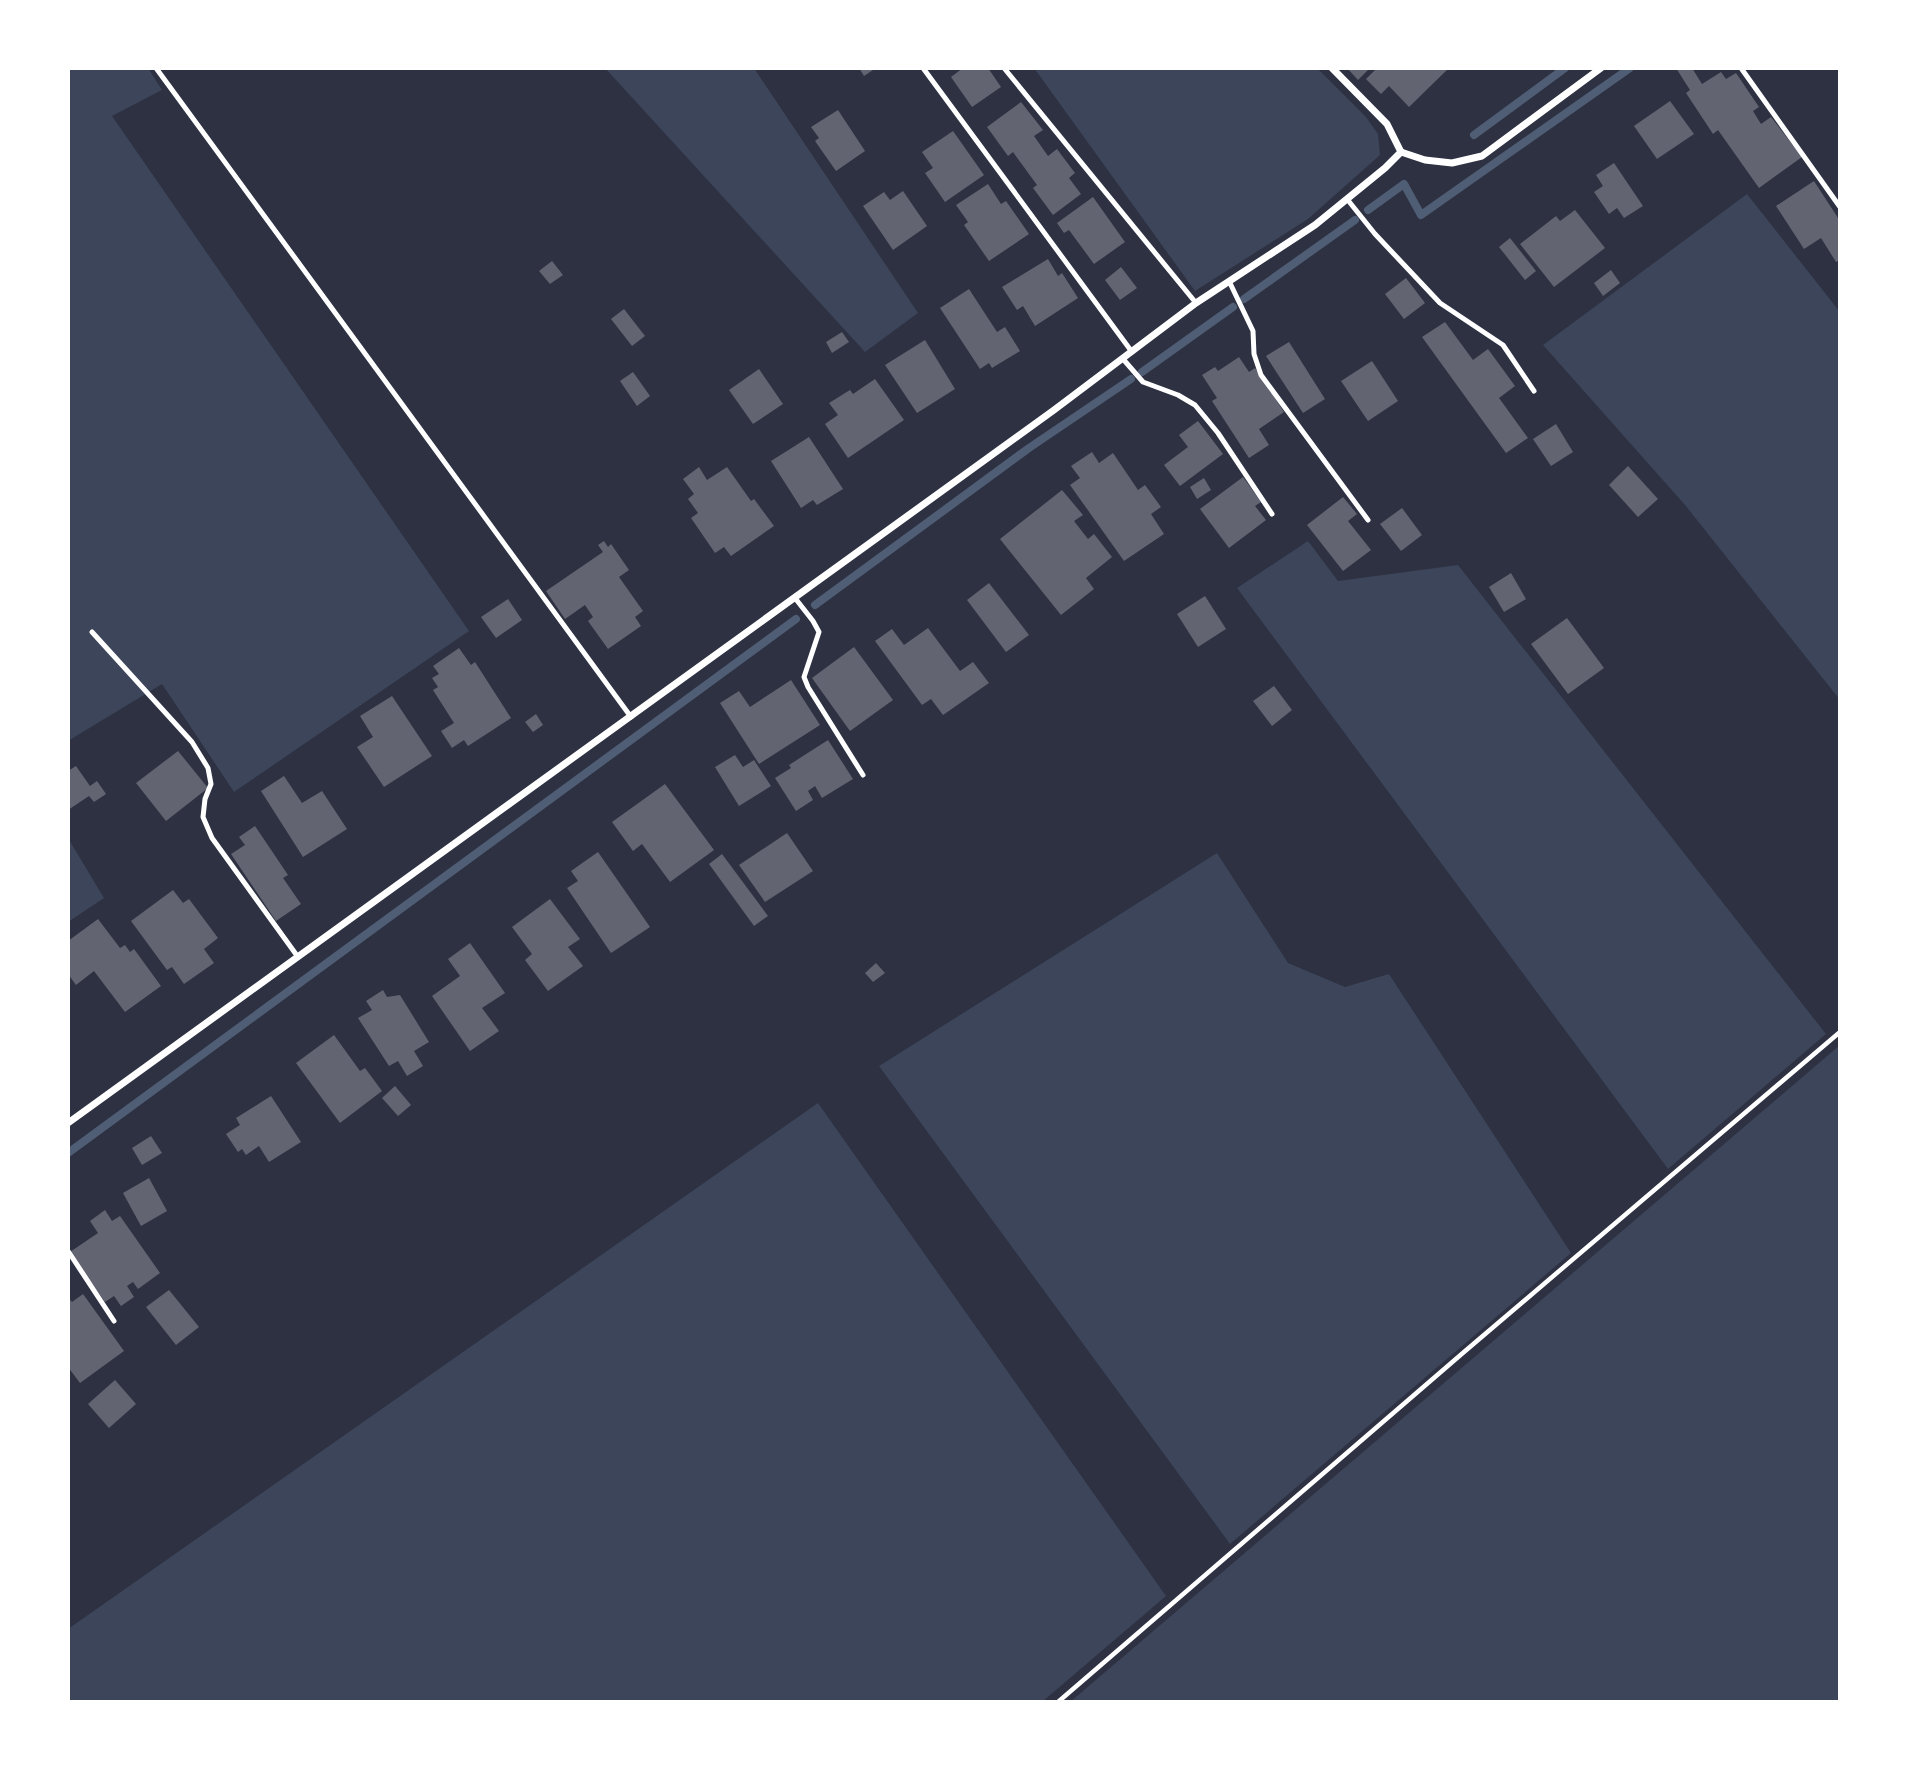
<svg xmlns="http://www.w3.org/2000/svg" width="1908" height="1770" font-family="'Space Grotesk',sans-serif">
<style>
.green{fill:#3c4559}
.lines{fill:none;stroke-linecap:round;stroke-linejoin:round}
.stream{stroke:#4f5d75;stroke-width:8}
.building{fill:#626471}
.path{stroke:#fff;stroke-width:4.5}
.service{stroke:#fff;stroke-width:5}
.minor{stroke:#fff;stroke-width:7}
</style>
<rect width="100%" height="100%" fill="#2d3142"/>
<g class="green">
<polygon points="68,68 148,68 162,90 112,116 469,631 234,792 162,684 68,741"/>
<polygon points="605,68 754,68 918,313 865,352"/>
<polygon points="1034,68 1317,68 1366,117 1378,134 1380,155 1308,219 1195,291"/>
<polygon points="1747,194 1840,312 1840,700 1685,505 1543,345"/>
<polygon points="1308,541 1338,581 1458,565 1826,1034 1668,1169 1237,588"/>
<polygon points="68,838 104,898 68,922"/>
<polygon points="1217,853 1288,963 1345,987 1389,974 1571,1253 1230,1544 879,1066"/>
<polygon points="1840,1045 1840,1702 1070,1702"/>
<polygon points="818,1103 1166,1596 1042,1702 68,1702 68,1629"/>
</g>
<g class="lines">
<g class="stream">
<polyline points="1474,135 1565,68"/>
<polyline points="1368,210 1404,184 1421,215 1630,68"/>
<polyline points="1244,299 1355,220"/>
<polyline points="1142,372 1233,307"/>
<polyline points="815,605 1029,448 1131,379"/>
<polyline points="68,1153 796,619"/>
</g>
</g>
<g class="building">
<polygon points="859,68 876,68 864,76"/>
<polygon points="963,68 988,68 1001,87 972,107 951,77"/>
<polygon points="1347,68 1370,68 1358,80"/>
<polygon points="1377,68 1449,68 1409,107 1389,86 1381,94 1366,79"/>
<polygon points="1676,68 1692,68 1702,84 1721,72 1726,79 1736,73 1759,107 1753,111 1761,124 1771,117 1802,157 1759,188 1718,130 1713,134 1686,93 1690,90"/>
<polygon points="1670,101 1694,134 1657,159 1634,126"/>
<polygon points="1021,102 1043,130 1034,136 1048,156 1057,149 1075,173 1069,178 1081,194 1053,215 1033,188 1037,185 1013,152 1008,156 987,127"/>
<polygon points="838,110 865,151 836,171 815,141 819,138 811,127"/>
<polygon points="953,131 984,175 945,202 925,173 933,168 922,152"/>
<polygon points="1614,163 1643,206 1624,218 1617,208 1609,214 1594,192 1603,186 1596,175"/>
<polygon points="1814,181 1840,221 1840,260 1836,262 1821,238 1804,249 1776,206"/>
<polygon points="988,184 1001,204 1006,201 1029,234 989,261 964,225 968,222 956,205"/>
<polygon points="903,191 927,226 893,250 863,206 884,192 890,200"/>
<polygon points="1093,197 1125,242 1094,264 1069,230 1064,233 1057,223"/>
<polygon points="1575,210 1605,248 1554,287 1520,244 1556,216 1560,221"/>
<polygon points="1510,238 1536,271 1525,280 1499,247"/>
<polygon points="1048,259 1058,276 1062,273 1078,298 1035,326 1023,306 1017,310 1002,287"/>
<polygon points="552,261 563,275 550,284 539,271"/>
<polygon points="1121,267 1137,288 1120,300 1105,280"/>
<polygon points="1611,270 1620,283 1603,296 1594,283"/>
<polygon points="1406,278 1425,303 1404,319 1385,294"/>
<polygon points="969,289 997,332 1005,327 1020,351 992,368 989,363 980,369 940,308"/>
<polygon points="624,309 645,336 632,346 611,319"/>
<polygon points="1445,322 1473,360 1488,349 1515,386 1499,398 1528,438 1506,453 1422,337"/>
<polygon points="842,332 849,342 832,353 826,342"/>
<polygon points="925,340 955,389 917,413 885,365"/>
<polygon points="1289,342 1325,399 1303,413 1266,356"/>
<polygon points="1239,357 1249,372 1255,368 1284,412 1259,429 1269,445 1249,458 1212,401 1217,398 1202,375 1215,367 1218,371"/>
<polygon points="1372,361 1398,401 1368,421 1341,381"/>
<polygon points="759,369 783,404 753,424 729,390"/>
<polygon points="633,372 650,396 637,406 620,381"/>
<polygon points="875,379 904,420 848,458 825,424 838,415 829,403 850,390 853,394"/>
<polygon points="1198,421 1223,454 1180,486 1164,465 1188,447 1179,435"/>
<polygon points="1556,424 1573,452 1551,466 1533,439"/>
<polygon points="809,437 843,489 817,505 813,500 801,508 771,461"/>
<polygon points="1092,452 1099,463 1113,453 1138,490 1145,485 1161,507 1151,514 1164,534 1124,561 1070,485 1080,478 1071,466"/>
<polygon points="1628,466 1658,499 1638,517 1609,485"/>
<polygon points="699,467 707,480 727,467 751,501 754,499 774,526 731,556 724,547 715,553 691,518 698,513 688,499 694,494 683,479"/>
<polygon points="1243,477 1261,502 1255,506 1266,520 1229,548 1200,509"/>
<polygon points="1204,478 1211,490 1197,499 1190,487"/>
<polygon points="1062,490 1083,515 1074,521 1088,539 1094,534 1112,557 1086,578 1094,589 1061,615 1000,539"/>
<polygon points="1343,497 1357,514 1348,521 1371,550 1343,571 1307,525"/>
<polygon points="1402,508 1422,535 1401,551 1380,524"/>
<polygon points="604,541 608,547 611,544 629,570 619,577 643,611 635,617 641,626 608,649 588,621 593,617 585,605 565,619 546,591 603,552 598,545"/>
<polygon points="1511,573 1526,599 1504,612 1489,587"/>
<polygon points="989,583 1029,635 1006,652 967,600"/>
<polygon points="1205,596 1226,629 1198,647 1177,614"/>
<polygon points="508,599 522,620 496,638 481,617"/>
<polygon points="1567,618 1604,668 1568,694 1531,644"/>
<polygon points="928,628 960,671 973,662 989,683 943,715 931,699 922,705 875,641 892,629 904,645"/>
<polygon points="854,647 893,700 850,731 812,678"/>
<polygon points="459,648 471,665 475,662 511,718 468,746 464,740 452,748 441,731 454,723 433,690 438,687 432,678 439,674 433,666"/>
<polygon points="791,680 820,725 759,764 720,703 739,691 750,707"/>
<polygon points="1274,686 1292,710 1272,726 1253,701"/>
<polygon points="392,696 432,756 384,787 357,747 373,737 360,716"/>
<polygon points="536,714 543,725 533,732 525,722"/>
<polygon points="828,740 853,779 822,798 815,786 808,791 813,800 796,811 775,778 791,768 789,765"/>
<polygon points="178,751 208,788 166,821 136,783"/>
<polygon points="735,755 743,767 754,760 771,786 739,806 715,767"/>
<polygon points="76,766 90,786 97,781 106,794 94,802 89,796 68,810 68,771"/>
<polygon points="284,776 302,803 322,791 347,829 303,857 261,791"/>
<polygon points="665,784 714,850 670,882 642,844 633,851 612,822"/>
<polygon points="255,826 288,875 283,878 301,904 276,921 231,854 245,845 239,837"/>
<polygon points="787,833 813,871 765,902 739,865"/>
<polygon points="598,852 650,927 611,953 567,888 578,881 571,871"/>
<polygon points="722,854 768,916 754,926 709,864"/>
<polygon points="173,890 183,903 189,899 218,938 204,949 214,963 184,984 172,967 167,970 131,921"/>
<polygon points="550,899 580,939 568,947 583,966 548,991 525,960 532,954 512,927"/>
<polygon points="98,919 120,948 125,945 130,952 134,949 161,986 125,1012 94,971 76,985 68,974 68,941"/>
<polygon points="470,943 505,993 482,1008 499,1031 470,1051 432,996 460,976 448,959"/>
<polygon points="876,963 885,973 873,982 865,973"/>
<polygon points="383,990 387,997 400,995 429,1042 414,1051 423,1066 407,1076 398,1061 389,1066 358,1018 372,1010 366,1001"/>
<polygon points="334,1035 360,1071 365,1068 382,1091 340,1123 296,1063"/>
<polygon points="395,1086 411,1105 398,1116 382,1098"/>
<polygon points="271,1096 301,1142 269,1162 259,1146 246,1155 242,1149 238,1152 226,1134 240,1125 236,1118"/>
<polygon points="151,1136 162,1153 142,1165 132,1148"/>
<polygon points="149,1178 167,1211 141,1226 123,1193"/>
<polygon points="105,1210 112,1221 120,1216 160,1273 138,1289 133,1282 127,1286 134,1297 121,1306 114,1296 105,1302 70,1252 98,1233 90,1221"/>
<polygon points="169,1290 199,1327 176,1345 146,1307"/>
<polygon points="83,1294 124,1351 80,1383 68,1367 68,1297 72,1302"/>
<polygon points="115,1380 136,1404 109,1428 88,1404"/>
</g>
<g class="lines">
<polyline class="path" points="1058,1702 1464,1352 1840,1032"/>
<g class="service">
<polyline points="156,68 631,717"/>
<polyline points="923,68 1132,352"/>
<polyline points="1004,68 1196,303"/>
<polyline points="1741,68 1840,207"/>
<polyline points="1347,199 1375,234 1440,303 1503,345 1534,391"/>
<polyline points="1229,281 1253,331 1254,354 1261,375 1368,520"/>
<polyline points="1123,359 1143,382 1178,395 1195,405 1218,433 1272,514"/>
<polyline points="795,598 813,621 819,632 804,677 808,687 863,775"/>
<polyline points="92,632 192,742 208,768 211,784 205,799 203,817 212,838 298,957"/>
<polyline points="68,1251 114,1321"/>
</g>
<g class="minor">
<polyline points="1332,68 1387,124 1401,152"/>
<polyline points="1401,152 1425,160 1452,163 1482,156 1601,68"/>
<polyline points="68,1123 1054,410 1196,303 1315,225 1385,168 1401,152"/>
</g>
</g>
<rect width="1908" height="1770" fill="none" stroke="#ffffff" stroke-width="140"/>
</svg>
